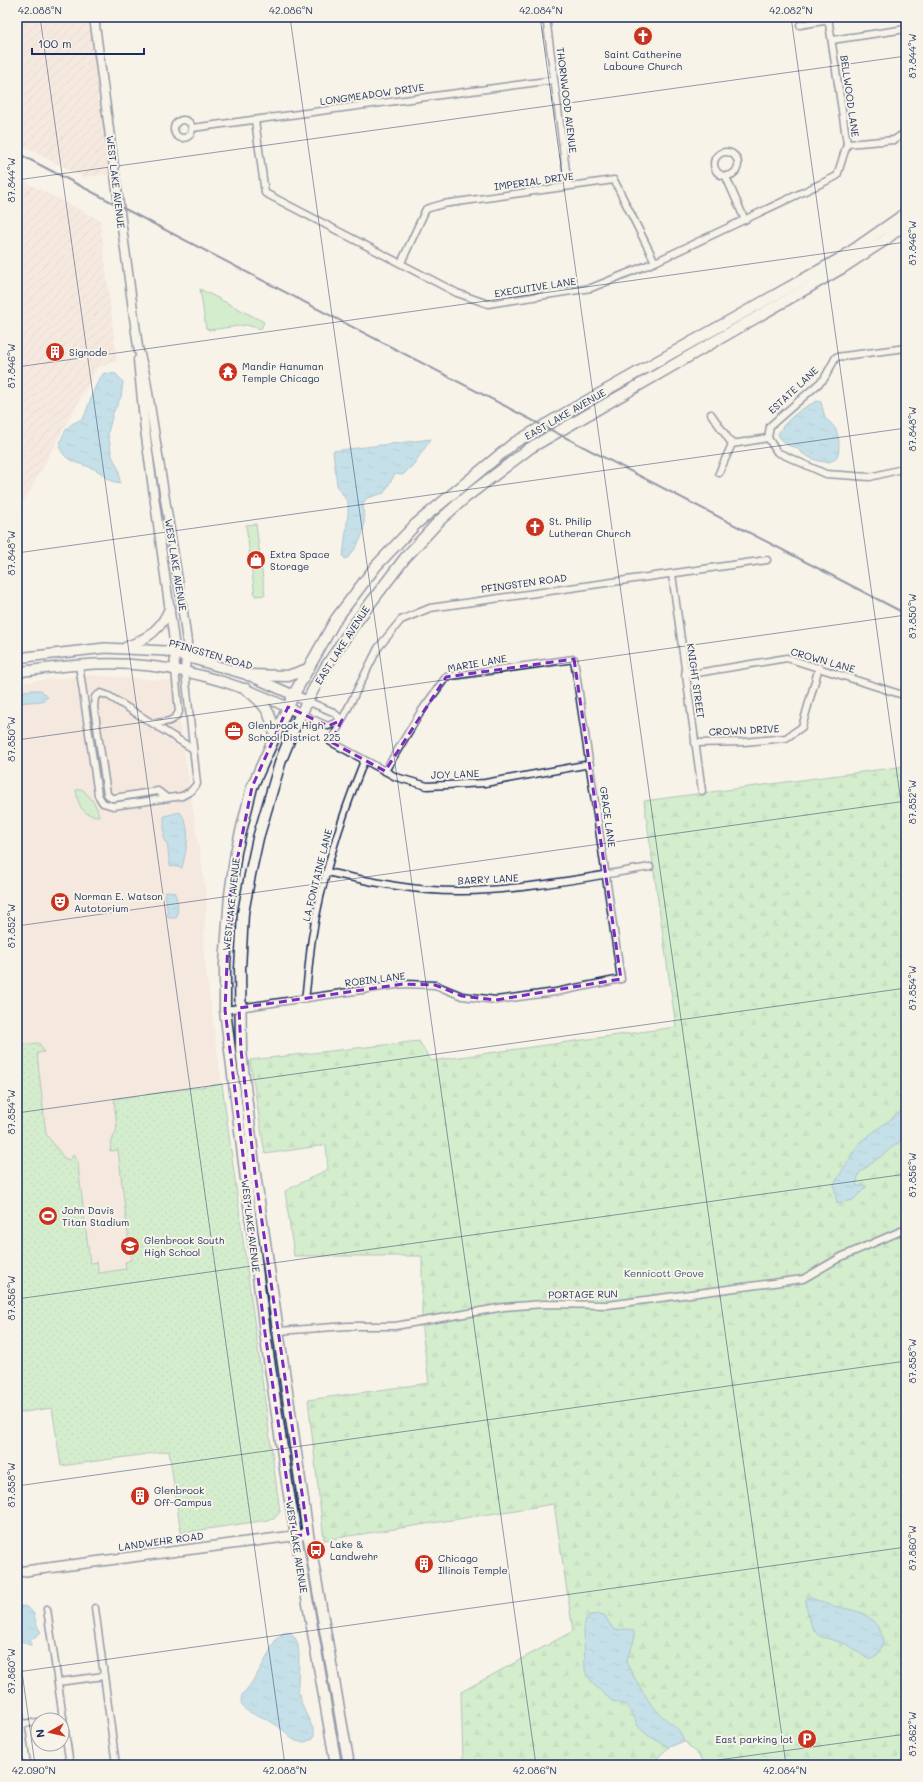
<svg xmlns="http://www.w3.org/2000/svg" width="923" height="1782" font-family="Mali,sans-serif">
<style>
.built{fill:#f2ddd5}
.industrial{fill:url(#industrial-furrows)}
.green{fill:#a7e6ad;stroke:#618a86}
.forest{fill:url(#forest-firs);stroke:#618a86}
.park{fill:url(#park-dots);stroke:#618a86}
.water{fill:url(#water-ripples);stroke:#5c8bb1}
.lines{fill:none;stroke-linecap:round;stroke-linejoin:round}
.minor-casing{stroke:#1b2f5e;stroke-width:9}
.tertiary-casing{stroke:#1b2f5e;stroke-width:11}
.secondary-casing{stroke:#1b2f5e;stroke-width:12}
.primary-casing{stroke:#1b2f5e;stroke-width:13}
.minor{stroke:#f7f3e8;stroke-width:6}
.tertiary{stroke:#f7f3e8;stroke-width:8}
.secondary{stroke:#f7f3e8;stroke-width:9}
.primary{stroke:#f7f3e8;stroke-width:10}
.rail{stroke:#1b2f5e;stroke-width:2}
.marked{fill:none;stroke:#7b2cbf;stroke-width:3;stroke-dasharray:8 5;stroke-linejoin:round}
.ticks{fill:none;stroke:#1b2f5e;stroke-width:1;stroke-opacity:0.45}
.labels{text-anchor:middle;stroke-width:4;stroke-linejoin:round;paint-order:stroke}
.poi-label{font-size:10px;fill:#1b2f5e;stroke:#f7f3e8;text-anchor:start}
.street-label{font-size:10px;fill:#1b2f5e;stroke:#f7f3e8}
.park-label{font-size:10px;fill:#37546e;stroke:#f7f3e8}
.neatline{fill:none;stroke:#1b2f5e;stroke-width:1.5}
.ticks-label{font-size:10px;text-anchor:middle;fill:#1b2f5e}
</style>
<defs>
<pattern id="industrial-furrows" width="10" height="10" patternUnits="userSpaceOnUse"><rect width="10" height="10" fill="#f2ddd5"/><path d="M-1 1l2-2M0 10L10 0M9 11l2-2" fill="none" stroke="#cfbeb9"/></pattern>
<pattern id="forest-firs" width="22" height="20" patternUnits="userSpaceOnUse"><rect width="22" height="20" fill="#a7e6ad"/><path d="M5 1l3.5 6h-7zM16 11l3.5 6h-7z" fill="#8fc697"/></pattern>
<pattern id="park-dots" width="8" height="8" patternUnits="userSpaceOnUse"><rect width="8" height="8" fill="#a7e6ad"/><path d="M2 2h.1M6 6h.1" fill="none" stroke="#8fc697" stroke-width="1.8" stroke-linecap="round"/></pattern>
<pattern id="water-ripples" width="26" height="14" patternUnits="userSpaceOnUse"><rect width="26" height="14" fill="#87c9e8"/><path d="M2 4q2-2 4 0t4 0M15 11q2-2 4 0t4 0" fill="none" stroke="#6ea4bf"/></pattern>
</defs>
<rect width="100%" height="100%" fill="#f7f3e8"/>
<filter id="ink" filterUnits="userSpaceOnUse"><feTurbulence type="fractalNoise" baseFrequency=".025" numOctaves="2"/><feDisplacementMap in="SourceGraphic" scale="8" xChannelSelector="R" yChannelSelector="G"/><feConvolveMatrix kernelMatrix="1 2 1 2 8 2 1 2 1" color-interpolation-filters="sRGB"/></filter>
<g filter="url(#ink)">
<polygon class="built" points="90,675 173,681 207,899 203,947 280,1512 274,1519 181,1533 169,1451 61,1466 52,1408 17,1413 17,683"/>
<g class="industrial">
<polygon points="17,17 89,17 110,174 83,177 17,143"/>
<polygon points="17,178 100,220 117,361 97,368 17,514"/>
</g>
<g class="green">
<polygon points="200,289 264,322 261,329 246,325 209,330 206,328"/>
<polygon points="256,524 265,595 255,596 246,525"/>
<path d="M82 789C90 797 97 804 99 816 82 816 78 805 76 790Z"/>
</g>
<polygon class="forest" points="906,766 906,1765 708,1765 684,1741 669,1747 650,1765 439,1765 463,1760 461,1692 573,1631 554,1504 324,1540 308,1400 429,1383 422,1330 422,1256 294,1256 285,1191 328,1169 326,1145 265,1154 250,1060 419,1041 431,1061 676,1027 644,801"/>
<polygon class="park" points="39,1043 44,1052 37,1053 46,1134 64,1158 70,1160 73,1155 79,1164 78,1165 90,1263 97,1262 99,1273 126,1269 125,1262 131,1260 118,1150 110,1151 111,1143 117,1128 114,1099 222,1084 280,1512 274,1519 181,1533 169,1451 61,1466 52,1408 17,1413 17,1045"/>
<g class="water">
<path d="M104 373 116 374 123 382 121 397 113 413 108 433 112 456 119 470 120 483C108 481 108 478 98 471 83 462 67 466 59 446 64 431 67 424 83 419 90 404 93 385 104 373Z"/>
<path d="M817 401 821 402 825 418C836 427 839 432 839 447 839 470 815 462 802 453 800 452 798 449 796 447 787 447 781 441 778 434 785 420 803 407 817 401Z"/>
<path d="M431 439 413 465 403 475 395 474 384 493 367 498 363 503C365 523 366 533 354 550 351 554 350 557 345 559L343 556 348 515V503L337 485 333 451Z"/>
<polygon points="32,690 41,690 48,697 42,701 17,703 17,692"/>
<path d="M180 812C193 829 186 849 182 868L170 866 167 843 164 841V816Z"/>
<path d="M168 891 174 892C178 898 179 912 176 918H168L165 892Z"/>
<polygon points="903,1110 906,1121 906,1137 859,1173 856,1186 867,1186 853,1200 837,1203 834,1184 860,1142"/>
<path d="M810 1597C816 1600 823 1603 830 1605 839 1608 859 1610 866 1615 877 1623 888 1638 880 1651 877 1656 873 1660 868 1659L846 1644 819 1636 812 1627 806 1606V1599Z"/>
<path d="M24 1606C39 1612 32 1621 41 1632L31 1640V1645H29L22 1641 18 1643 17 1646V1607Z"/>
<path d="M599 1614 604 1615 614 1630 626 1629 634 1631V1641L626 1662C635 1679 646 1700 660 1714 670 1725 679 1725 684 1741L669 1747 647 1735 637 1725 634 1716 626 1705 612 1701 593 1684 585 1671 584 1627 586 1619 591 1615Z"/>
<path d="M287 1631C307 1638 295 1677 299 1694 301 1706 309 1719 314 1731V1737C309 1742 301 1744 294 1740 290 1738 287 1732 283 1730 277 1725 270 1721 264 1718 253 1713 237 1711 242 1695 252 1684 261 1668 268 1655 274 1643 274 1638 287 1631Z"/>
</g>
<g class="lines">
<defs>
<g id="minor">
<polyline points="546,17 568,186"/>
<polyline points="800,25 829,20"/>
<polyline points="832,40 906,29"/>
<polyline points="255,120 265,193 457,293 488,304 591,288 655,262 837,176 847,144 828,17"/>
<circle cx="183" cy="129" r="9"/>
<polyline points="192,128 554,80"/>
<polyline points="847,144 894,140 906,132"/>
<circle cx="726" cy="164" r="12"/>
<polyline points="726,177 745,220"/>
<polyline points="401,263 426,209 443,204 614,180 655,262"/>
<polyline points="906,348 836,357 824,379 770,426 768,438 777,452 826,474 870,477 906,468"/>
<polyline points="711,414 732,444"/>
<polyline points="719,473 732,444 768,438"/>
<polyline points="672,574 702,791"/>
<polyline points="79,665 98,795 103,803 113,806 182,796 191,791 197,784 185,672"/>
<polyline points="685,675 787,658 906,696"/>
<polyline points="307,701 333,712 342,720"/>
<polyline points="301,714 328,726 342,720"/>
<path d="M154 723C165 722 173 723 179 712L175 670"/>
<polyline points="695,743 744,742 786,738 802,727 819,667"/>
<polyline points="590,764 485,783 427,786 396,777 331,742 378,648 401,620 430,608 767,560"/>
<polyline points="167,798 158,791 114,798 111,798 107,794 94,707 95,697 101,693 109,696 193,749"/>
<path d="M327 872C371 882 417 892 463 891 526 890 588 877 650 867"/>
<path d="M305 999C308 979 309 958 312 938 322 877 341 818 364 761"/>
<polyline points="225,1010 403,984 435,985 462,996 496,1000 556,992 621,979 574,659 446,677 420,713 385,771"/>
<polyline points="278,1331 348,1326 395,1326 504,1307 543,1304 608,1305 803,1279 841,1257 901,1231"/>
<polyline points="95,1608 116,1765"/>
<polyline points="47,1609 70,1765"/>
<polyline points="58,1682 104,1676"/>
<polyline points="17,1695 27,1765"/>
<polyline points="49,1720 63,1718"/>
<polyline points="21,1724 38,1722"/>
</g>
<g id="tertiary">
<polyline points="94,17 138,347 145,374 182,605 187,642 185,672"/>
<polyline points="138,360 145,430 174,641 175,670"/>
</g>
<g id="secondary">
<path d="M126 647C147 639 162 629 170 607"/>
<polyline points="17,658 105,648 166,651 248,675 307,701"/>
<path d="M17 672C43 669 69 665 96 664 168 661 237 681 301 714"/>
<polyline points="17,1572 308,1534"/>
</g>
<g id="primary">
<polyline points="248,675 288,676 308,669"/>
<path d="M246 689C265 704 270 710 275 735"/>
<polyline points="336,1765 288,1489 265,1333 225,1010 225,964 230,895 236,852 252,787 294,694 336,619 376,566 416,524 514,443 569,411 843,257 906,213"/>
<polyline points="349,1765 308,1534 255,1174 241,1050 240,969 243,913 250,875 258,838 281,760 295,726 313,690 327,665 353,626 405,558 440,520 466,497 530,448 842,268 885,240 906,223"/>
</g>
</defs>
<use href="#minor" class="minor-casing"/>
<use href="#tertiary" class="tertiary-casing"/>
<use href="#secondary" class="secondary-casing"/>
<use href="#primary" class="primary-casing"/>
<use href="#minor" class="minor"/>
<use href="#tertiary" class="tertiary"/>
<use href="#secondary" class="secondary"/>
<use href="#primary" class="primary"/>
<polyline class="rail" points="17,153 906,614"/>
</g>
</g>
<path d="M0 0H923V1782H0ZM574 659 621 979 496 1000 462 996 435 985 403 984 239 1008 241 1050 255 1174 308 1534 295 1536 265 1333 225 1010 230 895 252 787 288 707 328 726 342 720 331 742 385 771 446 677Z" fill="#f7f3e8" fill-opacity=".55" fill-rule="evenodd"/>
<path class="marked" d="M574 659 621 979 496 1000 462 996 435 985 403 984 239 1008 241 1050 255 1174 308 1534 295 1536 265 1333 225 1010 230 895 252 787 288 707 328 726 342 720 331 742 385 771 446 677Z"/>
<path class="ticks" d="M40 17 285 1765M290 17 536 1765M540 17 786 1765M791 17 906 838M17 180 906 56M17 367 906 242M17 553 906 428M17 740 906 615M17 926 906 801M17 1113 906 988M17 1299 906 1174M17 1486 906 1361M17 1636 35 1765M17 1672 906 1547M682 1765 906 1734"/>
<defs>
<symbol id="church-disc" viewBox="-11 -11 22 22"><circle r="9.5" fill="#c8321e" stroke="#f7f3e8"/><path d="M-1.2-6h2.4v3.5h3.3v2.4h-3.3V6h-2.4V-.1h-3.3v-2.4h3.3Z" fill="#fff"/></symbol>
<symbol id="building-disc" viewBox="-11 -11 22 22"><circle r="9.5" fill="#c8321e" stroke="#f7f3e8"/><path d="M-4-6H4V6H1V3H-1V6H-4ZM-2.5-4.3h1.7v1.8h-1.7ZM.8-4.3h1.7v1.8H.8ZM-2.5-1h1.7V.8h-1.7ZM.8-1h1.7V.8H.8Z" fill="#fff"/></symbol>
<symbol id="temple-disc" viewBox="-11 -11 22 22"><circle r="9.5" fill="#c8321e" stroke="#f7f3e8"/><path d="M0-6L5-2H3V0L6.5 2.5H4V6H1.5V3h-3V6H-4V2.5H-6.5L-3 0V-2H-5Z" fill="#fff"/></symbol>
<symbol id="shop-disc" viewBox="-11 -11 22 22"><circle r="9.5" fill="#c8321e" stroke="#f7f3e8"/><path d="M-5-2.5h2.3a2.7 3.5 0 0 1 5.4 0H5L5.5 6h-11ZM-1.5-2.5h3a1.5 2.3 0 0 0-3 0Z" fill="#fff"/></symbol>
<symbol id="office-disc" viewBox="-11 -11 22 22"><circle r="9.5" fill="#c8321e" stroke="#f7f3e8"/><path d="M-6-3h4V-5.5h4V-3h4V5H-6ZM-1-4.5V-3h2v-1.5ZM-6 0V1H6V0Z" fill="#fff"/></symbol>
<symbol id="theatre-disc" viewBox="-11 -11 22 22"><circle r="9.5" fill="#c8321e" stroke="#f7f3e8"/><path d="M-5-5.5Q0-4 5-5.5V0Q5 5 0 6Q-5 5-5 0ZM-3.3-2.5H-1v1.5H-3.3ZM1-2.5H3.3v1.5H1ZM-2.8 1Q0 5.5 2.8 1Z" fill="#fff"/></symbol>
<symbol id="stadium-disc" viewBox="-11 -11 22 22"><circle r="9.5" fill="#c8321e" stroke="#f7f3e8"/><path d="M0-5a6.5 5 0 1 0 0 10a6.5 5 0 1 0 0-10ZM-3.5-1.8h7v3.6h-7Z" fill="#fff"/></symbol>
<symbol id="school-disc" viewBox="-11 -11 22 22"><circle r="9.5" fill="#c8321e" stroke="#f7f3e8"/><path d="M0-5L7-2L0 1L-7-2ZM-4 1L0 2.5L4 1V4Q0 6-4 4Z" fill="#fff"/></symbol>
<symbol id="bus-disc" viewBox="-11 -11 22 22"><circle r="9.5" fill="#c8321e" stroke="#f7f3e8"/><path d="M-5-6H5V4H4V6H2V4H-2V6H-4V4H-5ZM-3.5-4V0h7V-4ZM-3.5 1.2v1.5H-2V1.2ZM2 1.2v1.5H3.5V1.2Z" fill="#fff"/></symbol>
<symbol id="parking-disc" viewBox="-11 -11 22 22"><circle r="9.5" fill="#c8321e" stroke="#f7f3e8"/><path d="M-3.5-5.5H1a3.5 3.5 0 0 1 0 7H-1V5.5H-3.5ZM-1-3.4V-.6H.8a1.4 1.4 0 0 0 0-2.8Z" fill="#fff"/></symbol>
</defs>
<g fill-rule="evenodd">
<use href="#church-disc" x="632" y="25" width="22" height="22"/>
<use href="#building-disc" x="44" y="341" width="22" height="22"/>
<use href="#temple-disc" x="217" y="361" width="22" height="22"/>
<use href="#church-disc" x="524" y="516" width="22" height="22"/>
<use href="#shop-disc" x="245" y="549" width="22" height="22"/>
<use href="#office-disc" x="223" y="720" width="22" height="22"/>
<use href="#theatre-disc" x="49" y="891" width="22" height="22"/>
<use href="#stadium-disc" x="37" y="1205" width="22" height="22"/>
<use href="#school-disc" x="119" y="1235" width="22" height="22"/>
<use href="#building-disc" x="129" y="1485" width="22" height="22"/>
<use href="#bus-disc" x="305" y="1539" width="22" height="22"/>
<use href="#building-disc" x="413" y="1553" width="22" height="22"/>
<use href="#parking-disc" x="796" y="1728" width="22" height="22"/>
</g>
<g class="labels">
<g class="poi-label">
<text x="643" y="58" text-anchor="middle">Saint Catherine<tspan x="643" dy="12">Laboure Church</tspan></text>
<text x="69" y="356">Signode</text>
<text x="242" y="370">Mandir Hanuman<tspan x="242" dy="12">Temple Chicago</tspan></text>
<text x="549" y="525">St. Philip<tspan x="549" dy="12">Lutheran Church</tspan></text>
<text x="270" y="558">Extra Space<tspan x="270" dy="12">Storage</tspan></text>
<text x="248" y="729">Glenbrook High<tspan x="248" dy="12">School District 225</tspan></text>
<text x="74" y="900">Norman E. Watson<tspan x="74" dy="12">Autotorium</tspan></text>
<text x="62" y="1214">John Davis<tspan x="62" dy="12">Titan Stadium</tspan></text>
<text x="144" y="1244">Glenbrook South<tspan x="144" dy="12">High School</tspan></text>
<text x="154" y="1494">Glenbrook<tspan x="154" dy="12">Off-Campus</tspan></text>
<text x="330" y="1548">Lake &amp;<tspan x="330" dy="12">Landwehr</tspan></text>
<text x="438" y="1562">Chicago<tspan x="438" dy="12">Illinois Temple</tspan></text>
<text x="793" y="1743" text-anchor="end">East parking lot</text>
</g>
<g class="street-label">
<text transform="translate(372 94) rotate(-8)" y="4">LONGMEADOW DRIVE</text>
<text transform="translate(850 96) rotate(82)" y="4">BELLWOOD LANE</text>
<text transform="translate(567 100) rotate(83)" y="4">THORNWOOD AVENUE</text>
<text transform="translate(534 181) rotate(-8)" y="4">IMPERIAL DRIVE</text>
<text transform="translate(116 182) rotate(83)" y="4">WEST LAKE AVENUE</text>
<text transform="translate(535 287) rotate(-9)" y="4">EXECUTIVE LANE</text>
<text transform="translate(793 390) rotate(-43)" y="4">ESTATE LANE</text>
<text transform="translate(565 414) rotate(-30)" y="4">EAST LAKE AVENUE</text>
<text transform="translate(176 565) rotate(81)" y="4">WEST LAKE AVENUE</text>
<text transform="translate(524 583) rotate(-8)" y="4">PFINGSTEN ROAD</text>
<text transform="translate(342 645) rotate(-57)" y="4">EAST LAKE AVENUE</text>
<text transform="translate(211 654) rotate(16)" y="4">PFINGSTEN ROAD</text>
<text transform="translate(823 660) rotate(16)" y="4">CROWN LANE</text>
<text transform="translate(477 663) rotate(-10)" y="4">MARIE LANE</text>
<text transform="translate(696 681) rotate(82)" y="4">KNIGHT STREET</text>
<text transform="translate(744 730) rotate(-3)" y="4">CROWN DRIVE</text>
<text transform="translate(455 774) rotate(-2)" y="4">JOY LANE</text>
<text transform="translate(608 817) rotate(82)" y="4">GRACE LANE</text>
<text transform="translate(317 875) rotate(-76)" y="4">LA FONTAINE LANE</text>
<text transform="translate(488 879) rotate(-3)" y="4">BARRY LANE</text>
<text transform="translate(231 904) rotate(-84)" y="4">WEST LAKE AVENUE</text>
<text transform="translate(375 979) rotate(-7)" y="4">ROBIN LANE</text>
<text transform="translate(251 1226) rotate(83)" y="4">WEST LAKE AVENUE</text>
<text transform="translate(583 1294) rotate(-1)" y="4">PORTAGE RUN</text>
<text transform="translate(161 1541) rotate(-8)" y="4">LANDWEHR ROAD</text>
<text transform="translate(297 1547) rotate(81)" y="4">WEST LAKE AVENUE</text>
</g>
<g class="park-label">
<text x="664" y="1277">Kennicott Grove</text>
</g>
</g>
<rect width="923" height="1782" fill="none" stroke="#f7f3e8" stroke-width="44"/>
<g transform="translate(50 1732) rotate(262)"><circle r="19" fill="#f7f3e8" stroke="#9fa5b1"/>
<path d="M0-3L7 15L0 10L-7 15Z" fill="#c8321e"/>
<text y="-6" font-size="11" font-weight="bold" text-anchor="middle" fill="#1b2f5e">N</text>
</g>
<path d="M32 48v6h112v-6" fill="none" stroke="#1b2f5e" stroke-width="2"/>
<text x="38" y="48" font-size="12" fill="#1b2f5e" stroke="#f7f3e8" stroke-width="3" paint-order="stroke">100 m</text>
<rect x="22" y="22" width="879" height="1738" class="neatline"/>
<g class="ticks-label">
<text x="40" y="14">42.088°N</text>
<text x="291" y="14">42.086°N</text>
<text x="541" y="14">42.084°N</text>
<text x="791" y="14">42.082°N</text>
<text transform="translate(912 56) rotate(-90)" y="4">87.844°W</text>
<text transform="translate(11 180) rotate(-90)" y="4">87.844°W</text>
<text transform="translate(912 243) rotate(-90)" y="4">87.846°W</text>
<text transform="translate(11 366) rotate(-90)" y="4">87.846°W</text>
<text transform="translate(912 429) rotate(-90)" y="4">87.848°W</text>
<text transform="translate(11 553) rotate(-90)" y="4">87.848°W</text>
<text transform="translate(912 616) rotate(-90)" y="4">87.850°W</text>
<text transform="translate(11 739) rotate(-90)" y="4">87.850°W</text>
<text transform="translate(912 802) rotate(-90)" y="4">87.852°W</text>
<text transform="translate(11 926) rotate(-90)" y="4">87.852°W</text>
<text transform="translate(912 988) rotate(-90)" y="4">87.854°W</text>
<text transform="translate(11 1112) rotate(-90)" y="4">87.854°W</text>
<text transform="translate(912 1175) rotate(-90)" y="4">87.856°W</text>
<text transform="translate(11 1298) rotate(-90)" y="4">87.856°W</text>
<text transform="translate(912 1361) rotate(-90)" y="4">87.858°W</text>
<text transform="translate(11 1485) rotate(-90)" y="4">87.858°W</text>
<text transform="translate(912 1548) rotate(-90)" y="4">87.860°W</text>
<text transform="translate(11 1671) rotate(-90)" y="4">87.860°W</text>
<text transform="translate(912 1734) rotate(-90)" y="4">87.862°W</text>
<text x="34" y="1774">42.090°N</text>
<text x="285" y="1774">42.088°N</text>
<text x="535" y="1774">42.086°N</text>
<text x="785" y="1774">42.084°N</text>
</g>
</svg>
